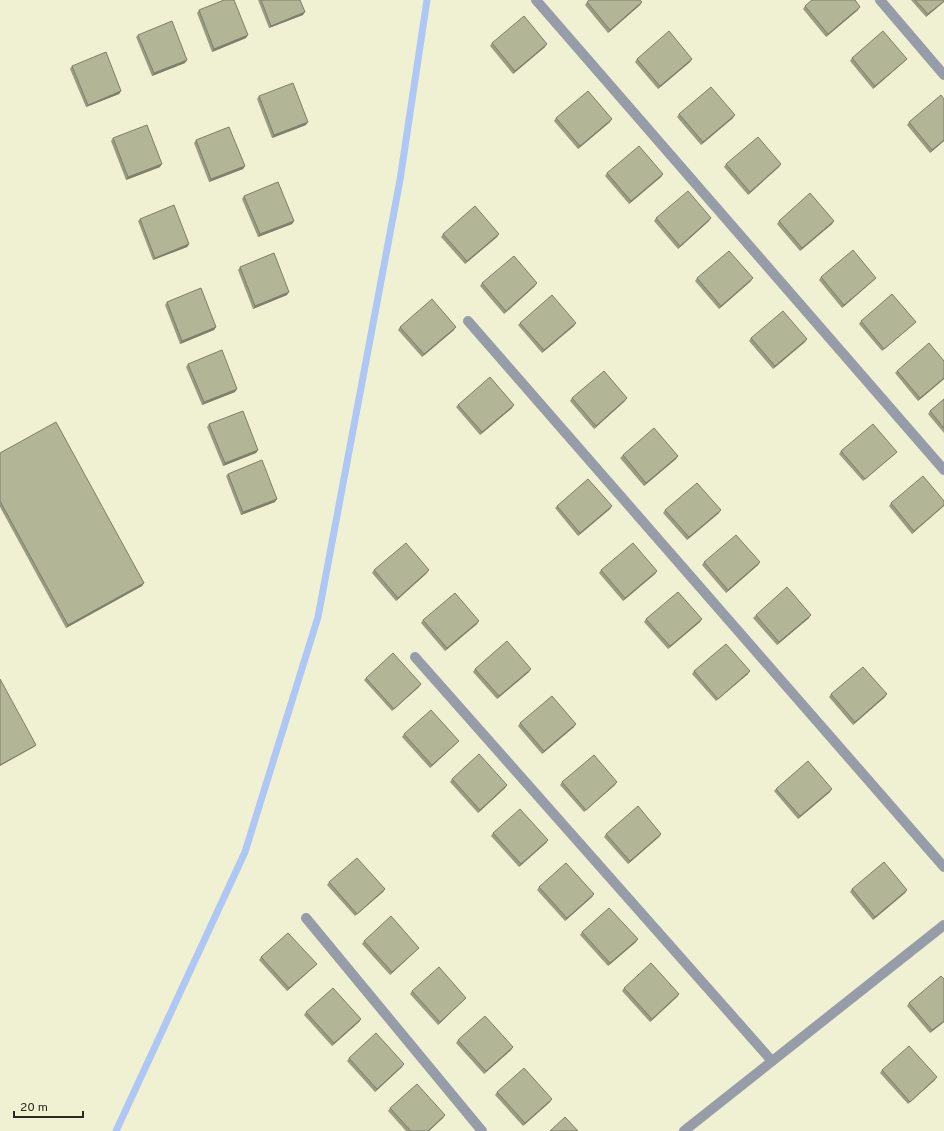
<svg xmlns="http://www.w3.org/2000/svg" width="944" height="1131" font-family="Overpass,sans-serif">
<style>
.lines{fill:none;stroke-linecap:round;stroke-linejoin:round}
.stream{stroke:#afc7f5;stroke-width:7}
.minor{stroke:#969ca8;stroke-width:10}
.wall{fill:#9a9c82}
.shaded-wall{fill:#7d7f6a}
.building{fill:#b3b597;stroke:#7d7f6a}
</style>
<rect width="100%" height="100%" fill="#f0f1d2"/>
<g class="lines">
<polyline class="stream" points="116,1131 245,852 318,617 400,180 427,0"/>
<g class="minor">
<polyline points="536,0 944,470"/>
<polyline points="880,0 944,75"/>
<polyline points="468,321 944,867"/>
<polyline points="415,657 772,1061"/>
<polyline points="306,918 482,1131"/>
<polyline points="684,1131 944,925"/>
</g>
</g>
<g class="wall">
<polygon points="258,0 300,0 303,15 269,28"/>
<polygon points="911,0 944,0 926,17"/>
<polygon points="587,2 642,2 640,5 608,33 585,5"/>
<polygon points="805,6 858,10 826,37 803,9"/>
<polygon points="199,10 246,38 212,52 197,13"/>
<polygon points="138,35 185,63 152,76 136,37"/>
<polygon points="492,43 545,47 513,74 490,46"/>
<polygon points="852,58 905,61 873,89 850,61"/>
<polygon points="637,59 692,59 690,62 658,89 635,62"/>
<polygon points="72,66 121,91 119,94 86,107 70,69"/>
<polygon points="259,96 306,125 272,138 257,99"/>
<polygon points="944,99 944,141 930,153 907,125 909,122"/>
<polygon points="679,114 733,118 701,145 677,117"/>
<polygon points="556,118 610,122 578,149 554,121"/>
<polygon points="113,138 160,167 126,180 111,141"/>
<polygon points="196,140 245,166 243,169 209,182 194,143"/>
<polygon points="726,164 781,164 779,167 748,195 724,167"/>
<polygon points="607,173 663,174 661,177 629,204 605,176"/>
<polygon points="244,196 294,221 292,224 258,237 242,199"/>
<polygon points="656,218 709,221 678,249 654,221"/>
<polygon points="140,219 189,244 187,247 153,260 138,221"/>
<polygon points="779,221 834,221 832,224 800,251 777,224"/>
<polygon points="443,234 499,234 497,237 465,264 441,237"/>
<polygon points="240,267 287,295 253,309 238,270"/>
<polygon points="821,277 876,278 874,280 842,308 819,280"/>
<polygon points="697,278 751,281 719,309 695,281"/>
<polygon points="482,283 535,286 504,314 480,286"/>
<polygon points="167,302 216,327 214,330 180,344 165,305"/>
<polygon points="861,321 914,324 882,351 859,324"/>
<polygon points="520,323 574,326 542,353 518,325"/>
<polygon points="400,327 454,330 422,357 398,330"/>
<polygon points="751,338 807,339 805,342 773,369 749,341"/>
<polygon points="944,361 944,379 918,401 895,373 897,371"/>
<polygon points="188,364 235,392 202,405 186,367"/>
<polygon points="572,398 625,401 594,429 570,401"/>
<polygon points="944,399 944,433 928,414 930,411"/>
<polygon points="458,405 512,408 480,435 456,407"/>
<polygon points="209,424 258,450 256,453 223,466 207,427"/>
<polygon points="841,451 895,454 863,481 839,454"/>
<polygon points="0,453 144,583 142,586 66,628 0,507"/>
<polygon points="623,455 678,456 676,459 644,486 620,458"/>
<polygon points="228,474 275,502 241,515 226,476"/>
<polygon points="944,501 912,534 889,506 891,503"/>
<polygon points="557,506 612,506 610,509 578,536 555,508"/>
<polygon points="665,510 719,513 687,540 663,513"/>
<polygon points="704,562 760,562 758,565 726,593 702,565"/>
<polygon points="374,570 427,573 396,601 372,573"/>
<polygon points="601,570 657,571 655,574 623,601 599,573"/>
<polygon points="756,615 809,618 777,645 753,618"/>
<polygon points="646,619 702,619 700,622 668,649 644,622"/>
<polygon points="423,620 477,624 445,651 421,623"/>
<polygon points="475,669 529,672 497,699 473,672"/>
<polygon points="694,671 748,674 716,701 692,674"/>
<polygon points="366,678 421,684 419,687 392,711 364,680"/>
<polygon points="831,694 885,697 853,725 829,697"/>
<polygon points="520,723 574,727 542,754 518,726"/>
<polygon points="404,734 457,743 430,768 402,737"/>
<polygon points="452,779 507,785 505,788 478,813 450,782"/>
<polygon points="562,782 615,785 584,812 560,785"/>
<polygon points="776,789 830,792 798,819 774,791"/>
<polygon points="493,833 548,840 546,843 519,867 491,836"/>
<polygon points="606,834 661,834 659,837 628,864 604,837"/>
<polygon points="329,882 385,889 383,892 355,916 327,885"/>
<polygon points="539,887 594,894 592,897 565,921 537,890"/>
<polygon points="852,889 907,890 905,893 873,920 850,892"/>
<polygon points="582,932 638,939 636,942 608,966 580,935"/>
<polygon points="364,941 417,950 390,975 362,944"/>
<polygon points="261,957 315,966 287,991 259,960"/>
<polygon points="624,988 679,994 677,997 650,1022 622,991"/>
<polygon points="412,991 466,998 464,1000 438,1025 410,994"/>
<polygon points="909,1003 944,1022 930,1033 907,1006"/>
<polygon points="306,1012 361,1019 359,1022 332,1046 304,1015"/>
<polygon points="458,1040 513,1047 511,1050 484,1074 456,1043"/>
<polygon points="349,1058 402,1067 375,1092 347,1061"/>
<polygon points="882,1070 935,1080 908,1104 880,1073"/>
<polygon points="497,1092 550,1102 523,1126 495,1095"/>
<polygon points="390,1108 445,1115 443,1118 429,1131 406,1131 388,1111"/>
</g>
<g class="shaded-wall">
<polygon points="944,1 944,2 926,17 928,14"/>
<polygon points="642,2 640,5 608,33 610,30"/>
<polygon points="860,7 858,10 826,37 828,34"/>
<polygon points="305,12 303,15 269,28 271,26"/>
<polygon points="248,35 246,38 212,52 214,49"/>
<polygon points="547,44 545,47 513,74 515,71"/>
<polygon points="692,59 690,62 658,89 660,86"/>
<polygon points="907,59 905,61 873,89 875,86"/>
<polygon points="187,60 185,63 152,76 154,73"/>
<polygon points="121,91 119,94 86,107 88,105"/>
<polygon points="735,115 733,118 701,145 703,142"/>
<polygon points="612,119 610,122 578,149 580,146"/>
<polygon points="308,122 306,125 272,138 274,135"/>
<polygon points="944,140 944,141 930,153 932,150"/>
<polygon points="162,164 160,167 126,180 128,177"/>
<polygon points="781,164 779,167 748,195 750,192"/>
<polygon points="245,166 243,169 209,182 211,179"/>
<polygon points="663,174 661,177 629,204 631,201"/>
<polygon points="711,218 709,221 678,249 680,246"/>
<polygon points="294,221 292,224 258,237 260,234"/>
<polygon points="834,221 832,224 800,251 802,248"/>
<polygon points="499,234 497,237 465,264 467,261"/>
<polygon points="189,244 187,247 153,260 155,258"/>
<polygon points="753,278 751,281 719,309 721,306"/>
<polygon points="876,278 874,280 842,308 844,305"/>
<polygon points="537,283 535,286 504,314 506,311"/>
<polygon points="289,292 287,295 253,309 255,306"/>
<polygon points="916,322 914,324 882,351 884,349"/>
<polygon points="576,323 574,326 542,353 544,350"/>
<polygon points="216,327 214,330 180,344 182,341"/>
<polygon points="456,327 454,330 422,357 424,354"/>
<polygon points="807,339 805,342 773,369 775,366"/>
<polygon points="944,378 944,379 918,401 920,398"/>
<polygon points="237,389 235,392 202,405 204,402"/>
<polygon points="627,398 625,401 594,429 596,426"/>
<polygon points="514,405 512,408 480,435 482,432"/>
<polygon points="258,450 256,453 223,466 225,463"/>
<polygon points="897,452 895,454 863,481 865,479"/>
<polygon points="678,456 676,459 644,486 646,483"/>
<polygon points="277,499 275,502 241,515 243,512"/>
<polygon points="944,505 944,506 912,534 914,531"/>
<polygon points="612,506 610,509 578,536 580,533"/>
<polygon points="721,510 719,513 687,540 689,537"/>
<polygon points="760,562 758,565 726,593 728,590"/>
<polygon points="429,570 427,573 396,601 398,598"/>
<polygon points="657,571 655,574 623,601 625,598"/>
<polygon points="144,583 142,586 66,628 68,625"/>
<polygon points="811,615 809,618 777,645 779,642"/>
<polygon points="702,619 700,622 668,649 670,646"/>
<polygon points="479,621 477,624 445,651 447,648"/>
<polygon points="531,669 529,672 497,699 499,696"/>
<polygon points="750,671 748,674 716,701 718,699"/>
<polygon points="421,684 419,687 392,711 394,709"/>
<polygon points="887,694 885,697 853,725 855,722"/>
<polygon points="576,724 574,727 542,754 544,751"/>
<polygon points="459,741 457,743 430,768 432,765"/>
<polygon points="36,745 34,747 0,766 0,765"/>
<polygon points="617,782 615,785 584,812 586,810"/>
<polygon points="507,785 505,788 478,813 480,810"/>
<polygon points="832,789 830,792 798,819 800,816"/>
<polygon points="661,834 659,837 628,864 630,861"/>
<polygon points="548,840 546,843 519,867 521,864"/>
<polygon points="385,889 383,892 355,916 357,914"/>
<polygon points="907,890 905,893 873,920 875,917"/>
<polygon points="594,894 592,897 565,921 567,918"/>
<polygon points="638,939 636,942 608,966 610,963"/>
<polygon points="419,948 417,950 390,975 392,972"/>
<polygon points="317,964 315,966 287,991 289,988"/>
<polygon points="679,994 677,997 650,1022 652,1019"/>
<polygon points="466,998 464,1000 438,1025 440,1022"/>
<polygon points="361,1019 359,1022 332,1046 334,1043"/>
<polygon points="944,1021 944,1022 930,1033 932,1030"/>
<polygon points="513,1047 511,1050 484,1074 486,1071"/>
<polygon points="404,1064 402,1067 375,1092 377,1089"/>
<polygon points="937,1077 935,1080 908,1104 910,1102"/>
<polygon points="552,1099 550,1102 523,1126 525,1123"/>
<polygon points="445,1115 443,1118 429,1131 428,1131"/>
</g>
<g class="building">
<polygon points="224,0 234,0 248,35 214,49 199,10"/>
<polygon points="261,0 300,0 305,12 271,26"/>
<polygon points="589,0 640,0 642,2 610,30 587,2"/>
<polygon points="812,0 855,0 860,7 828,34 805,6"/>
<polygon points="915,0 944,0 944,1 928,14"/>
<polygon points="524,16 547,44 515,71 492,43"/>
<polygon points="172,21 187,60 154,73 138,35"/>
<polygon points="669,31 692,59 660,86 637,59"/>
<polygon points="883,31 907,59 875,86 852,58"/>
<polygon points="106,52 121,91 88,105 72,66"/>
<polygon points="293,83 308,122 274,135 259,96"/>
<polygon points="711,87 735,115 703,142 679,114"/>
<polygon points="588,91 612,119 580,146 556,118"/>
<polygon points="941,95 944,99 944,140 932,150 909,122"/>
<polygon points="147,125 162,164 128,177 113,138"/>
<polygon points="229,127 245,166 211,179 196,140"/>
<polygon points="758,137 781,164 750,192 726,164"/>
<polygon points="639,146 663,174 631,201 607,173"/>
<polygon points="278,182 294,221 260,234 244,196"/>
<polygon points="688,191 711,218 680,246 656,218"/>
<polygon points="810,193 834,221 802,248 779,221"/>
<polygon points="174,205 189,244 155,258 140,219"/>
<polygon points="475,206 499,234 467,261 443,234"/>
<polygon points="853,250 876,278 844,305 821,277"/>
<polygon points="729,251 753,278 721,306 697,278"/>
<polygon points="274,253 289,292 255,306 240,267"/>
<polygon points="514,256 537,283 506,311 482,283"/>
<polygon points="201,288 216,327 182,341 167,302"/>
<polygon points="892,294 916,322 884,349 861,321"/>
<polygon points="552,295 576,323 544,350 520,323"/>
<polygon points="432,299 456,327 424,354 400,327"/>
<polygon points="783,311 807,339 775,366 751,338"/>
<polygon points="929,343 944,361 944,378 920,398 897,371"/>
<polygon points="222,350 237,389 204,402 188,364"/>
<polygon points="604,371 627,398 596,426 572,398"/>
<polygon points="490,377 514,405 482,432 458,405"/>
<polygon points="944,399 944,428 930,411"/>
<polygon points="243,411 258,450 225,463 209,424"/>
<polygon points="56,422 144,583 68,625 0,501 0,453"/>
<polygon points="873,424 897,452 865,479 841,451"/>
<polygon points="654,428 678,456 646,483 623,455"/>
<polygon points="262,460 277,499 243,512 228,474"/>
<polygon points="923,476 944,501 944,505 914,531 891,503"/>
<polygon points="588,479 612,506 580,533 557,506"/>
<polygon points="697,483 721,510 689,537 665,510"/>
<polygon points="736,535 760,562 728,590 704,562"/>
<polygon points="406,543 429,570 398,598 374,570"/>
<polygon points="633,543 657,571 625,598 601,570"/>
<polygon points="787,587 811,615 779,642 756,615"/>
<polygon points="678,592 702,619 670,646 646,619"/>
<polygon points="455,593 479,621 447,648 423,620"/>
<polygon points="507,641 531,669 499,696 475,669"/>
<polygon points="726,644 750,671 718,699 694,671"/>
<polygon points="393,653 421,684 394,709 366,678"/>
<polygon points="863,667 887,694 855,722 831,694"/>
<polygon points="0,679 36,745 0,765"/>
<polygon points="552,696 576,724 544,751 520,723"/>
<polygon points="431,710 459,741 432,765 404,734"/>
<polygon points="479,754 507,785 480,810 452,779"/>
<polygon points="594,755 617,782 586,810 562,782"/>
<polygon points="808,761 832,789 800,816 776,789"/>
<polygon points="638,806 661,834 630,861 606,834"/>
<polygon points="520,809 548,840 521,864 493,833"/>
<polygon points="357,858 385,889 357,914 329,882"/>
<polygon points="884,862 907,890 875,917 852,889"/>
<polygon points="566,863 594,894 567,918 539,887"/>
<polygon points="609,908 638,939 610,963 582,932"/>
<polygon points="391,916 419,948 392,972 364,941"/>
<polygon points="288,933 317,964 289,988 261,957"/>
<polygon points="651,963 679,994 652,1019 624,988"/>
<polygon points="439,967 466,998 440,1022 412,991"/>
<polygon points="941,976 944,979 944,1021 932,1030 909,1003"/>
<polygon points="333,988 361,1019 334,1043 306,1012"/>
<polygon points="485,1016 513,1047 486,1071 458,1040"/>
<polygon points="376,1033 404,1064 377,1089 349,1058"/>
<polygon points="909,1046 937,1077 910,1102 882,1070"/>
<polygon points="524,1068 552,1099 525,1123 497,1092"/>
<polygon points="417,1084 445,1115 428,1131 411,1131 390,1108"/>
<polygon points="565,1117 578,1131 550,1131"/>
</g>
<path d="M14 1111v6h69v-6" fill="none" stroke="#2a2b1f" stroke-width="2"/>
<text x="20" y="1111" font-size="12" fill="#2a2b1f" stroke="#f0f1d2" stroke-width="3" paint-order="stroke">20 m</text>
</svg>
